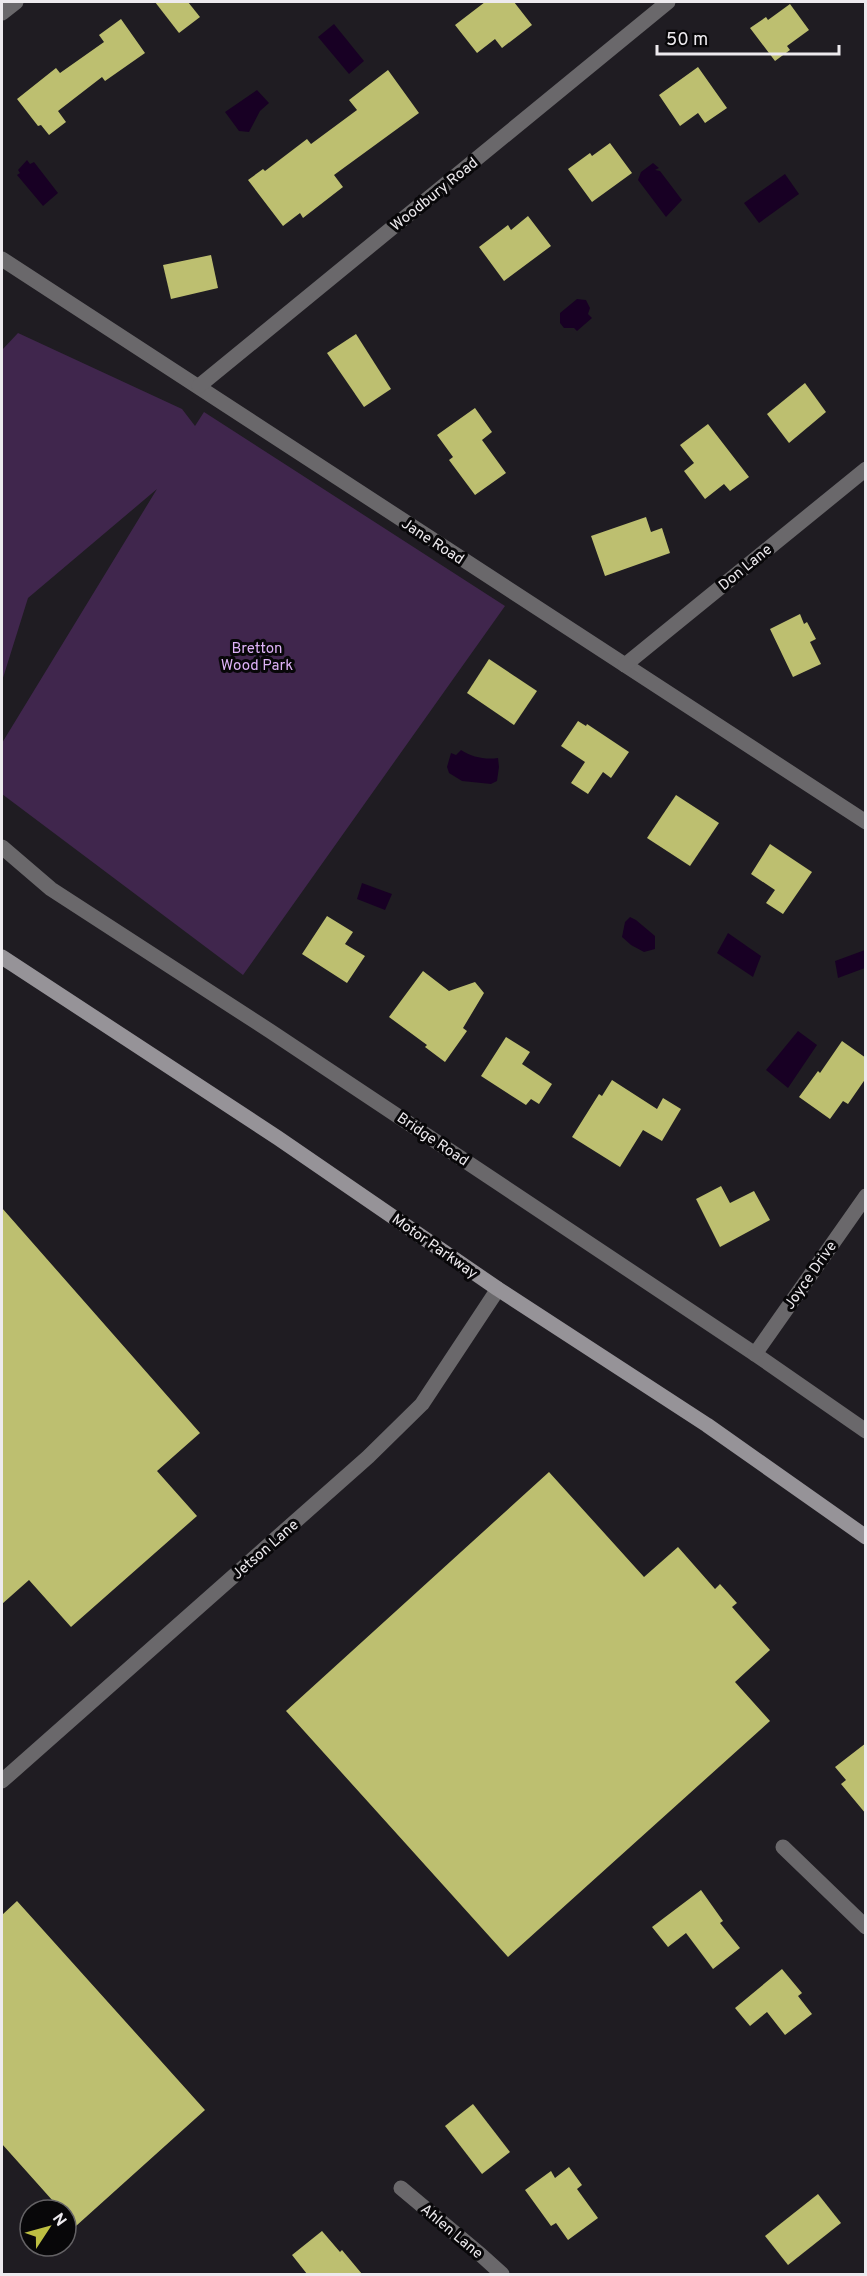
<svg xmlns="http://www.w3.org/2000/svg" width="867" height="2276" font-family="Overpass,sans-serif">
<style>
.green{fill:#40264d}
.water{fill:#180024}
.building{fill:#bdbf70}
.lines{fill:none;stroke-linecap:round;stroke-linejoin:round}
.street{stroke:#6a686b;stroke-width:15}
.secondary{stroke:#969398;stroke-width:15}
.labels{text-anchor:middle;stroke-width:6;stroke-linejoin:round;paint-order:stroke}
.street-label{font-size:15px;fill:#edeaee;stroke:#080709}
.park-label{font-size:15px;fill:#deb2f7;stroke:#080709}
</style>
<rect width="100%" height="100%" fill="#1f1c22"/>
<polygon class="green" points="18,333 182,409 195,426 204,412 505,606 243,975 2,794 2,743 157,489 28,598 2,681 2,350"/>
<g class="water">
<polygon points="334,24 364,61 349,74 318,37"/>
<polygon points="257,90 269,103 260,111 249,132 239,131 225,112"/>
<polygon points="27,160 30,164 34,162 58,193 43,206 17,175 20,173 18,170"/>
<polygon points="653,163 659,168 655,170 660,171 682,200 666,217 638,180 641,172"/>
<polygon points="785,174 799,194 759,223 744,203"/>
<polygon points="577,299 586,300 590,308 588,314 592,318 577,331 574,328 564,328 560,323 560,313"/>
<path d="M461 750C472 757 485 760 498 758L499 767 497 781 491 784 462 781 449 773 447 767 451 753 456 755Z"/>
<polygon points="362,883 392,894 385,910 357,899"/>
<polygon points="630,917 636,920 655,936 655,949 644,952 631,945 622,937 625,922"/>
<polygon points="728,933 761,956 753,977 717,953"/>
<polygon points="865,950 865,968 838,978 835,961"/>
<polygon points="798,1031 817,1045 788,1088 766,1070"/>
</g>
<g class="building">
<polygon points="155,2 188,2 200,17 179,33"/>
<polygon points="485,2 514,2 532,25 502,48 495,39 477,53 455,25"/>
<polygon points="790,4 809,30 787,46 790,50 775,61 750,28 766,17 768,20"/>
<polygon points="121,19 145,53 105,81 102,77 58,111 66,122 49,135 41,125 38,126 17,99 56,68 60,73 104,42 99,35"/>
<polygon points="698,67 727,108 705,123 698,113 680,126 659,95"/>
<polygon points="388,70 419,113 334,175 343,187 303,218 300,213 283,226 248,180 263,169 265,171 307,139 311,144 357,110 349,100"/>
<polygon points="610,143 632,173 592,202 568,169 590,153 592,156"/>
<polygon points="528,216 551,246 504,281 479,247 508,225 511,230"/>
<polygon points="211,255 218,288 171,299 163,265"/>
<polygon points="356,334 391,389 364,407 327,353"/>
<polygon points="805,383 826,412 789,443 767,414"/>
<polygon points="475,408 492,432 482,440 506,473 475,495 449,460 453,457 437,435"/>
<polygon points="708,424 749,477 730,491 724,484 705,499 684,471 694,463 680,445"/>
<polygon points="646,517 651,532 662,528 670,553 605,576 591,536"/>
<polygon points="800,614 804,624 807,622 816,639 810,642 821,664 793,677 770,629"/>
<polygon points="489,659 537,691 514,725 467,693"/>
<polygon points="578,721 586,726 587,724 629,752 611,778 603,772 588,794 571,783 585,762 561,746"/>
<polygon points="676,795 719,823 690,866 647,838"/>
<polygon points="770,844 812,872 783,914 766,903 775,890 751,874"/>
<polygon points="327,916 353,932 345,944 365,956 347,983 302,954"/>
<polygon points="423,971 449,991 475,982 484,993 463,1028 467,1031 445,1062 425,1047 427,1045 389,1017"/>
<polygon points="506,1037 530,1052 522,1064 552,1084 539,1104 531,1099 526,1105 481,1076"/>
<polygon points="842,1041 866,1058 866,1078 848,1104 843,1101 830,1119 799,1097 818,1071 820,1073"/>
<polygon points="612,1080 657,1109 663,1098 681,1109 662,1141 643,1130 620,1167 572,1137 599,1094 602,1096"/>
<polygon points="721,1186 730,1203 754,1191 770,1220 720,1247 696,1199"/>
<polygon points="2,1208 200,1433 157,1471 197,1516 71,1627 29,1580 2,1604"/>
<polygon points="549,1472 644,1577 678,1547 715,1589 720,1584 737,1603 732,1607 770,1650 735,1682 770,1721 508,1957 286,1711"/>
<polygon points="866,1743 866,1814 841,1784 846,1780 835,1767"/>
<polygon points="701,1890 723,1921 720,1923 740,1948 713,1969 686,1933 668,1947 652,1927"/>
<polygon points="17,1901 205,2110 76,2226 66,2215 66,2210 61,2210 2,2144 2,1915"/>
<polygon points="782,1969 802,1993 798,1996 812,2014 785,2035 767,2012 750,2026 735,2008"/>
<polygon points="473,2104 510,2152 482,2174 445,2126"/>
<polygon points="569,2167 582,2185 577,2189 598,2218 568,2240 556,2223 551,2226 525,2190 551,2171 555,2178"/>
<polygon points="818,2194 841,2223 788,2265 765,2236"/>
<polygon points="322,2231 340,2252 342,2250 362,2274 307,2274 292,2255"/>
</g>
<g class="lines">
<g class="street">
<polyline points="2,13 16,2"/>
<polyline points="2,259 866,822"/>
<polyline points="199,386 668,2"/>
<polyline points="625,665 866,469"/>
<polyline points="2,847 51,889 270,1031 755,1354 866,1431"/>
<polyline points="755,1354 866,1196"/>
<polyline points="2,1781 368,1457 422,1404 498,1289"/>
<polyline points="783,1847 866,1927"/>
<polyline points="401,2188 481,2255 502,2274"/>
</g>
<polyline class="secondary" points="2,957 278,1138 498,1289 707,1425 866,1537"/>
</g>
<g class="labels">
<g class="street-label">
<text transform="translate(434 194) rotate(-39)" y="5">Woodbury Road</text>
<text transform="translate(433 541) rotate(33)" y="5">Jane Road</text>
<text transform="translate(745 567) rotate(-39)" y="5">Don Lane</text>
<text transform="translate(433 1139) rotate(34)" y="5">Bridge Road</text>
<text transform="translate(435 1246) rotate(35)" y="5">Motor Parkway</text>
<text transform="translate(810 1275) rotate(-55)" y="5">Joyce Drive</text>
<text transform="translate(265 1549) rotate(-41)" y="5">Jetson Lane</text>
<text transform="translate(452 2231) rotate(40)" y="5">Ahlen Lane</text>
</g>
<g class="park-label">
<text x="257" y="653">Bretton<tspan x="257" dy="17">Wood Park</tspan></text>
</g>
</g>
<rect width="867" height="2276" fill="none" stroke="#edeaee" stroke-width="6"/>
<g transform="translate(48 2228) rotate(54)"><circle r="28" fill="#080709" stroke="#646265" stroke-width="1.5"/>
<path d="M0-4.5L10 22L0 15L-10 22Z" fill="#bebf42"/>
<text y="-9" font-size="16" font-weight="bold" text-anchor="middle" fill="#edeaee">N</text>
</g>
<path d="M657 45v9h182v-9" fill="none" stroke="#edeaee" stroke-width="3"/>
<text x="666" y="45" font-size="18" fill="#edeaee" stroke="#080709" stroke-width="4.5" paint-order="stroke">50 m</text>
</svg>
